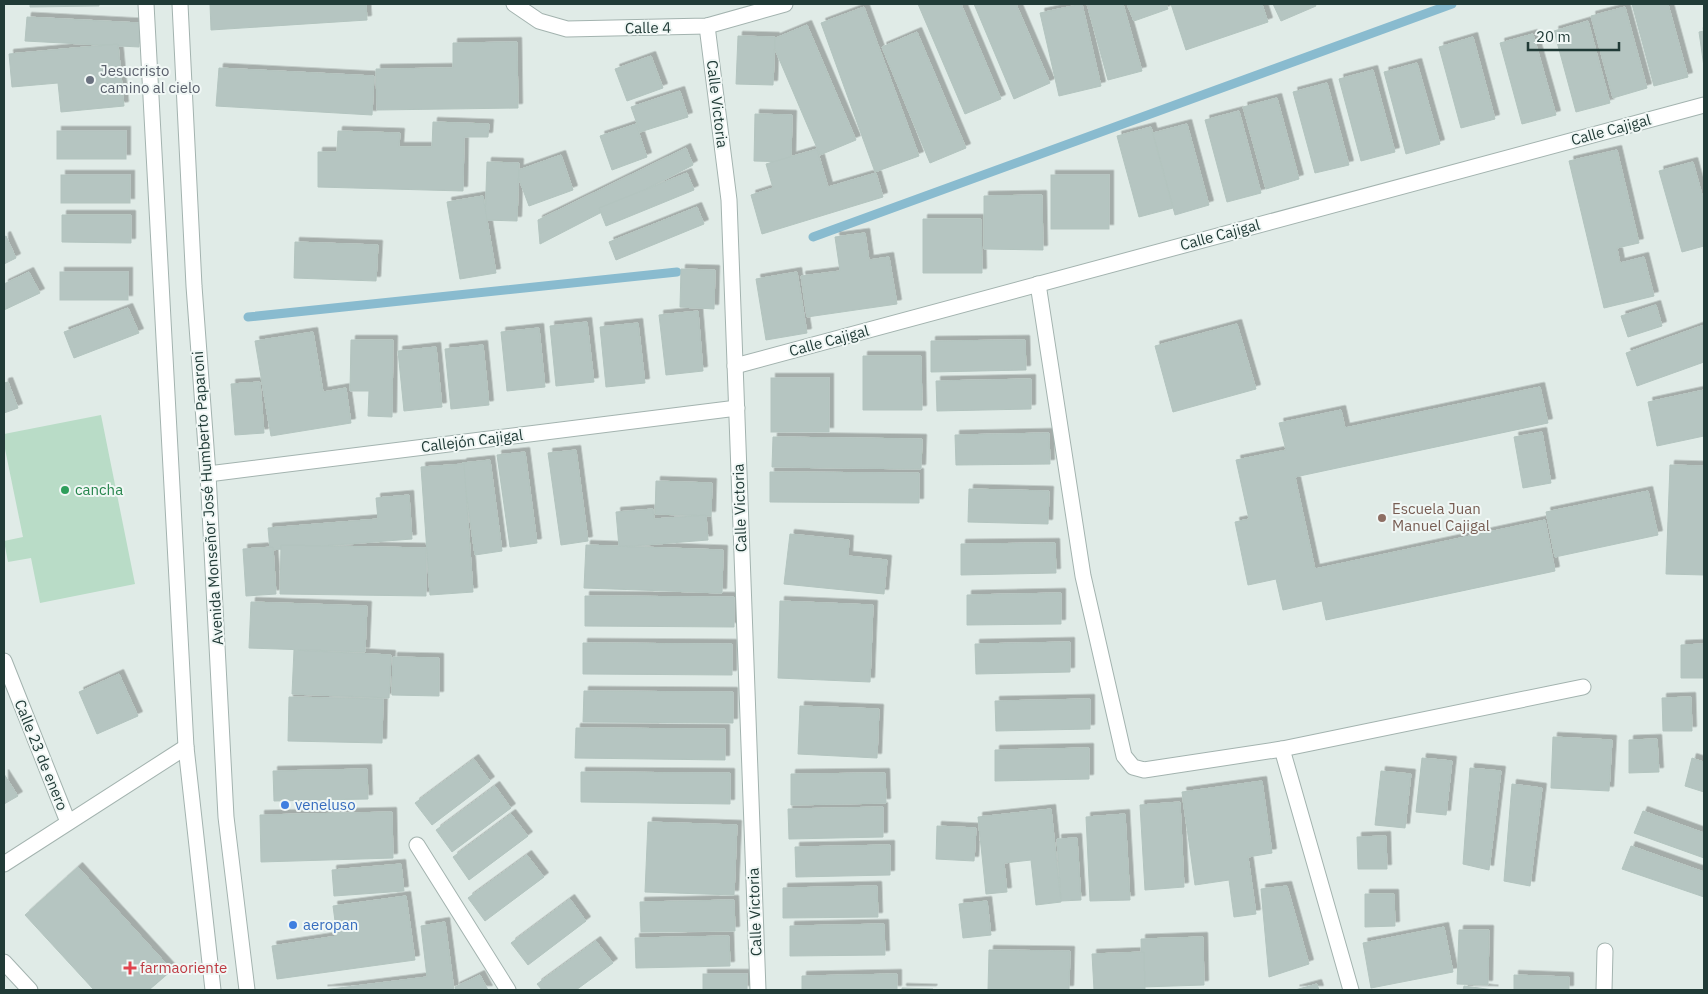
<svg xmlns="http://www.w3.org/2000/svg" width="1708" height="994" font-family="'IBM Plex Sans',sans-serif">
<style>
.green{fill:#b9dcc7}
.lines{fill:none;stroke-linecap:round;stroke-linejoin:round}
.stream{stroke:#89bbcf;stroke-width:9}
.building{fill:#b5c5c1;stroke:#b3c4bf;filter:url(#shadow)}
.minor-casing{stroke:#a3b3af;stroke-width:17}
.minor{stroke:#fff;stroke-width:15}
.worship-dot{fill:#6b7280;stroke:#f0f7f5;stroke-width:2}
.leisure-dot{fill:#2e9e5b;stroke:#f0f7f5;stroke-width:2}
.education-dot{fill:#8d6e63;stroke:#f0f7f5;stroke-width:2}
.shop-dot{fill:#3f7fe0;stroke:#f0f7f5;stroke-width:2}
.health-dot{fill:#e0444e;stroke:#f0f7f5;stroke-width:2}
.labels{text-anchor:middle;stroke-width:4;stroke-linejoin:round;paint-order:stroke}
.street-label{font-size:15px;fill:#213b37;stroke:#f0f7f5}
.worship-label{font-size:15px;fill:#5b616d;stroke:#f0f7f5;text-anchor:start}
.leisure-label{font-size:15px;fill:#27864d;stroke:#f0f7f5;text-anchor:start}
.education-label{font-size:15px;fill:#785e54;stroke:#f0f7f5;text-anchor:start}
.shop-label{font-size:15px;fill:#366cbe;stroke:#f0f7f5;text-anchor:start}
.health-label{font-size:15px;fill:#be3a42;stroke:#f0f7f5;text-anchor:start}
</style>
<defs>
<filter id="shadow"><feDropShadow dx="4.5" dy="-4.5" stdDeviation="0" flood-color="#0004"/></filter>
</defs>
<rect width="100%" height="100%" fill="#e0ebe7"/>
<polygon class="green" points="101,415 135,584 40,603 31,558 8,562 4,541 23,537 4,444 4,434"/>
<g class="lines">
<g class="stream">
<polyline points="813,237 1452,4"/>
<polyline points="248,317 677,272"/>
</g>
</g>
<g class="building">
<polygon points="30,4 99,4 99,6 30,7"/>
<polygon points="210,4 366,4 367,20 211,30"/>
<polygon points="918,4 961,4 1001,99 965,114"/>
<polygon points="974,4 1016,4 1050,83 1014,99"/>
<polygon points="1082,4 1101,86 1059,96 1040,13"/>
<polygon points="1087,4 1123,4 1142,71 1108,80"/>
<polygon points="1127,4 1166,4 1168,9 1134,21"/>
<polygon points="1171,4 1262,4 1268,22 1186,50"/>
<polygon points="1273,4 1315,4 1316,6 1281,21"/>
<polygon points="1632,4 1668,4 1688,77 1654,86"/>
<polygon points="864,7 919,156 875,172 821,23"/>
<polygon points="1625,7 1647,88 1613,98 1591,16"/>
<polygon points="27,17 140,23 139,47 25,41"/>
<polygon points="1588,21 1610,103 1576,112 1554,31"/>
<polygon points="807,25 856,140 820,155 771,40"/>
<polygon points="1704,31 1704,67 1699,32"/>
<polygon points="917,32 966,148 930,163 882,47"/>
<polygon points="1533,34 1556,115 1522,124 1500,43"/>
<polygon points="738,36 775,37 773,85 736,84"/>
<polygon points="1473,37 1495,119 1461,128 1439,47"/>
<polygon points="517,42 518,108 377,110 376,69 453,68 453,43"/>
<polygon points="118,44 124,106 61,112 58,83 12,87 9,54"/>
<polygon points="651,56 663,88 627,101 615,69"/>
<polygon points="1417,63 1440,144 1406,154 1384,72"/>
<polygon points="219,68 374,76 372,115 216,106"/>
<polygon points="1373,70 1395,152 1361,161 1339,79"/>
<polygon points="1327,83 1349,165 1315,173 1293,92"/>
<polygon points="680,91 688,117 640,132 631,107"/>
<polygon points="1277,98 1299,179 1266,189 1243,107"/>
<polygon points="1239,111 1261,193 1227,202 1205,120"/>
<polygon points="755,114 792,115 791,162 754,161"/>
<polygon points="433,122 489,124 488,137 464,137 463,191 318,187 318,152 337,152 338,131 400,133 399,147 432,147"/>
<polygon points="636,124 647,157 612,170 600,136"/>
<polygon points="1187,124 1209,205 1175,215 1153,133"/>
<polygon points="1151,127 1173,208 1139,217 1117,136"/>
<rect x="57" y="131" width="69" height="28"/>
<polygon points="686,148 693,165 540,244 538,220"/>
<polygon points="817,149 828,187 876,173 883,197 762,234 751,195 773,188 766,164"/>
<polygon points="1617,150 1639,243 1617,248 1620,263 1644,257 1654,296 1604,308 1569,161"/>
<polygon points="561,155 573,190 529,206 516,171"/>
<polygon points="487,162 519,163 517,221 485,220"/>
<polygon points="1693,162 1704,202 1704,246 1682,252 1659,171"/>
<polygon points="687,173 694,190 606,226 599,208"/>
<rect x="61" y="175" width="69" height="28"/>
<rect x="1051" y="175" width="58" height="54"/>
<polygon points="1042,195 1043,250 984,249 984,196"/>
<polygon points="483,196 496,273 460,279 447,202"/>
<polygon points="697,207 704,224 616,260 609,242"/>
<polygon points="62,215 131,215 131,243 62,242"/>
<polygon points="923,219 981,219 982,273 923,273"/>
<polygon points="865,233 869,260 889,257 897,304 807,317 801,276 840,271 835,237"/>
<polygon points="6,236 16,258 4,264 4,237"/>
<polygon points="295,242 378,245 376,281 294,278"/>
<polygon points="681,269 715,270 714,309 680,307"/>
<polygon points="29,272 40,293 4,310 4,284"/>
<rect x="60" y="272" width="68" height="28"/>
<polygon points="797,272 807,333 766,340 756,279"/>
<polygon points="1656,305 1662,326 1628,337 1621,316"/>
<polygon points="128,308 139,333 74,358 64,332"/>
<polygon points="698,311 703,371 666,375 659,315"/>
<polygon points="587,322 594,382 556,386 550,326"/>
<polygon points="638,323 645,383 606,387 600,327"/>
<polygon points="1237,324 1256,389 1173,412 1155,346"/>
<polygon points="1704,325 1704,362 1637,386 1626,353"/>
<polygon points="539,328 545,387 507,391 501,332"/>
<polygon points="313,332 323,392 346,388 351,423 271,436 255,341"/>
<polygon points="351,340 393,340 392,417 368,416 369,391 350,391"/>
<polygon points="1025,340 1026,370 931,372 931,341"/>
<polygon points="483,345 489,405 451,409 445,349"/>
<polygon points="436,347 442,407 404,411 398,351"/>
<polygon points="863,356 921,356 922,410 863,410"/>
<rect x="771" y="378" width="58" height="54"/>
<polygon points="1031,379 1031,409 937,411 936,381"/>
<polygon points="8,382 18,408 4,413 4,383"/>
<polygon points="260,382 264,433 235,435 231,384"/>
<polygon points="1540,387 1548,423 1295,477 1315,569 1545,520 1555,571 1326,620 1322,601 1283,610 1276,579 1248,585 1235,522 1249,519 1236,460 1286,450 1279,423 1341,410 1345,428"/>
<polygon points="1704,390 1704,436 1657,446 1648,402"/>
<polygon points="1542,432 1551,483 1523,488 1514,437"/>
<polygon points="1049,433 1050,464 956,465 955,435"/>
<polygon points="773,437 922,439 921,469 772,467"/>
<polygon points="576,450 588,541 561,545 548,453"/>
<polygon points="525,452 537,543 510,547 497,455"/>
<polygon points="490,460 502,551 475,555 462,463"/>
<polygon points="464,464 473,592 430,595 421,467"/>
<polygon points="1670,465 1704,466 1704,575 1666,574"/>
<polygon points="770,472 919,473 919,503 770,502"/>
<polygon points="656,481 712,483 711,516 655,514"/>
<polygon points="969,489 1049,491 1048,524 968,522"/>
<polygon points="1648,491 1658,535 1555,557 1546,512"/>
<polygon points="409,495 412,539 270,550 268,528 378,519 376,498"/>
<polygon points="653,509 654,519 706,515 708,540 619,547 616,512"/>
<polygon points="790,534 849,540 848,556 887,560 884,594 784,584"/>
<polygon points="1055,543 1056,573 961,575 961,544"/>
<polygon points="281,545 426,548 426,596 280,594"/>
<polygon points="586,545 723,550 722,593 584,588"/>
<polygon points="273,547 276,594 246,596 243,549"/>
<polygon points="1061,593 1061,624 967,625 967,595"/>
<polygon points="585,596 734,597 734,627 585,626"/>
<polygon points="780,601 873,605 870,682 778,678"/>
<polygon points="251,602 367,606 365,652 249,648"/>
<polygon points="1070,642 1070,672 976,674 975,644"/>
<polygon points="583,643 732,644 732,675 583,674"/>
<polygon points="1704,644 1704,678 1681,678 1681,645"/>
<polygon points="294,650 391,655 389,698 292,694"/>
<polygon points="393,657 439,658 439,696 392,695"/>
<polygon points="119,674 138,716 97,734 79,692"/>
<polygon points="584,691 733,692 733,723 583,722"/>
<polygon points="289,697 383,699 382,743 288,741"/>
<polygon points="1691,697 1692,731 1663,731 1662,698"/>
<polygon points="1090,699 1090,729 996,731 995,701"/>
<polygon points="800,706 879,709 877,758 798,754"/>
<polygon points="576,728 725,729 725,760 575,758"/>
<polygon points="1553,737 1612,740 1609,791 1551,788"/>
<polygon points="1657,739 1659,772 1629,773 1629,740"/>
<polygon points="1089,748 1089,779 995,781 995,750"/>
<polygon points="1422,758 1452,761 1446,815 1416,812"/>
<polygon points="1692,758 1704,762 1704,792 1685,786"/>
<polygon points="474,759 490,781 432,825 415,803"/>
<polygon points="1470,768 1501,771 1489,870 1463,864"/>
<polygon points="367,769 368,799 274,801 273,771"/>
<polygon points="1381,771 1411,774 1405,828 1375,825"/>
<polygon points="581,772 730,773 730,804 581,802"/>
<polygon points="885,773 886,803 791,805 791,774"/>
<polygon points="4,774 18,796 4,804"/>
<polygon points="1262,781 1272,853 1248,857 1256,914 1234,917 1229,880 1195,885 1182,792"/>
<polygon points="1512,784 1542,788 1530,886 1504,881"/>
<polygon points="495,786 511,808 452,852 436,830"/>
<polygon points="1180,802 1184,887 1145,890 1140,805"/>
<polygon points="883,807 883,837 789,839 788,809"/>
<polygon points="1051,809 1061,902 1036,905 1031,860 1004,863 1007,892 986,894 978,817"/>
<polygon points="1643,811 1704,833 1704,858 1634,833"/>
<polygon points="392,812 393,858 261,862 260,815"/>
<polygon points="511,814 528,836 469,880 453,857"/>
<polygon points="1125,814 1130,900 1090,901 1086,817"/>
<polygon points="648,822 737,825 734,895 645,892"/>
<polygon points="937,826 976,828 974,861 936,859"/>
<polygon points="1386,836 1387,869 1358,869 1357,837"/>
<polygon points="1077,838 1081,900 1061,901 1057,839"/>
<polygon points="890,845 890,875 796,877 795,847"/>
<polygon points="1631,846 1704,872 1704,897 1622,869"/>
<polygon points="527,855 544,877 485,921 468,898"/>
<polygon points="401,864 404,891 334,896 332,870"/>
<polygon points="78,867 172,970 149,990 94,990 25,915"/>
<polygon points="877,886 878,917 783,918 783,888"/>
<polygon points="1287,886 1309,964 1269,977 1261,889"/>
<polygon points="1365,894 1394,894 1395,926 1365,927"/>
<polygon points="406,896 415,960 277,979 272,946 337,936 333,906"/>
<polygon points="570,899 586,921 528,965 511,943"/>
<polygon points="734,900 735,931 641,932 640,902"/>
<polygon points="987,901 991,935 963,938 959,904"/>
<polygon points="445,922 454,990 323,990 427,977 421,926"/>
<polygon points="884,924 885,955 790,956 790,926"/>
<polygon points="1444,927 1453,972 1371,988 1363,943"/>
<polygon points="1459,930 1489,930 1488,985 1457,984"/>
<polygon points="729,936 730,966 636,968 635,938"/>
<polygon points="1203,937 1204,985 1142,987 1141,939"/>
<polygon points="596,941 613,963 576,990 542,990 537,984"/>
<polygon points="989,950 1070,951 1069,990 988,990"/>
<polygon points="1144,952 1145,990 1094,990 1092,954"/>
<rect x="703" y="974" width="44" height="16"/>
<polygon points="897,974 897,990 802,990 802,976"/>
<polygon points="480,975 488,990 456,990 455,987"/>
<polygon points="1514,975 1569,977 1569,990 1514,990"/>
<polygon points="1317,984 1319,990 1295,990"/>
<polygon points="1464,986 1494,990 1463,990"/>
<polygon points="902,988 933,989 932,990 902,990"/>
</g>
<g class="lines">
<defs>
<g id="minor">
<polyline points="146,4 186,747 213,990"/>
<polyline points="180,4 194,286 208,474 226,817 247,990"/>
<polyline points="514,4 539,21 567,29 707,26 785,4"/>
<polyline points="707,26 729,200 758,990"/>
<polyline points="1038,284 1083,576 1124,756 1133,767 1144,770 1282,749 1351,990"/>
<polyline points="735,366 1704,105"/>
<polyline points="208,474 737,408"/>
<polyline points="4,661 68,822"/>
<polyline points="1282,749 1583,687"/>
<polyline points="417,845 508,990"/>
<polyline points="4,864 186,747"/>
<polyline points="4,962 30,990"/>
<polyline points="1604,990 1605,951"/>
</g>
</defs>
<use href="#minor" class="minor-casing"/>
<use href="#minor" class="minor"/>
</g>
<circle class="worship-dot" cx="90" cy="80" r="5"/>
<circle class="leisure-dot" cx="65" cy="490" r="5"/>
<circle class="education-dot" cx="1382" cy="518" r="5"/>
<g class="shop-dot">
<circle cx="285" cy="805" r="5"/>
<circle cx="293" cy="925" r="5"/>
</g>
<path class="health-dot" d="M127.5 960.5h5v5h5v5h-5v5h-5v-5h-5v-5h5z"/>
<g class="labels">
<g class="street-label">
<text transform="translate(648 28) rotate(-1)" y="5">Calle 4</text>
<text transform="translate(717 104) rotate(83)" y="5">Calle Victoria</text>
<text transform="translate(1611 130) rotate(-15)" y="5">Calle Cajigal</text>
<text transform="translate(1220 235) rotate(-15)" y="5">Calle Cajigal</text>
<text transform="translate(829 341) rotate(-15)" y="5">Calle Cajigal</text>
<text transform="translate(472 441) rotate(-7)" y="5">Callejón Cajigal</text>
<text transform="translate(208 498) rotate(-94)" y="5">Avenida Monseñor José Humberto Paparoni</text>
<text transform="translate(740 508) rotate(-92)" y="5">Calle Victoria</text>
<text transform="translate(41 755) rotate(68)" y="5">Calle 23 de enero</text>
<text transform="translate(755 912) rotate(-92)" y="5">Calle Victoria</text>
</g>
<g class="worship-label">
<text x="100" y="76">Jesucristo<tspan x="100" dy="17">camino al cielo</tspan></text>
</g>
<g class="leisure-label">
<text x="75" y="495">cancha</text>
</g>
<g class="education-label">
<text x="1392" y="514">Escuela Juan<tspan x="1392" dy="17">Manuel Cajigal</tspan></text>
</g>
<g class="shop-label">
<text x="295" y="810">veneluso</text>
<text x="303" y="930">aeropan</text>
</g>
<g class="health-label">
<text x="140" y="973">farmaoriente</text>
</g>
</g>
<rect width="1708" height="994" fill="none" stroke="#213b37" stroke-width="10"/>
<path d="M1528 42v8h91v-8" fill="none" stroke="#213b37" stroke-width="2.5"/>
<text x="1536" y="42" font-size="15" fill="#213b37" stroke="#f0f7f5" stroke-width="4" paint-order="stroke">20 m</text>
</svg>
